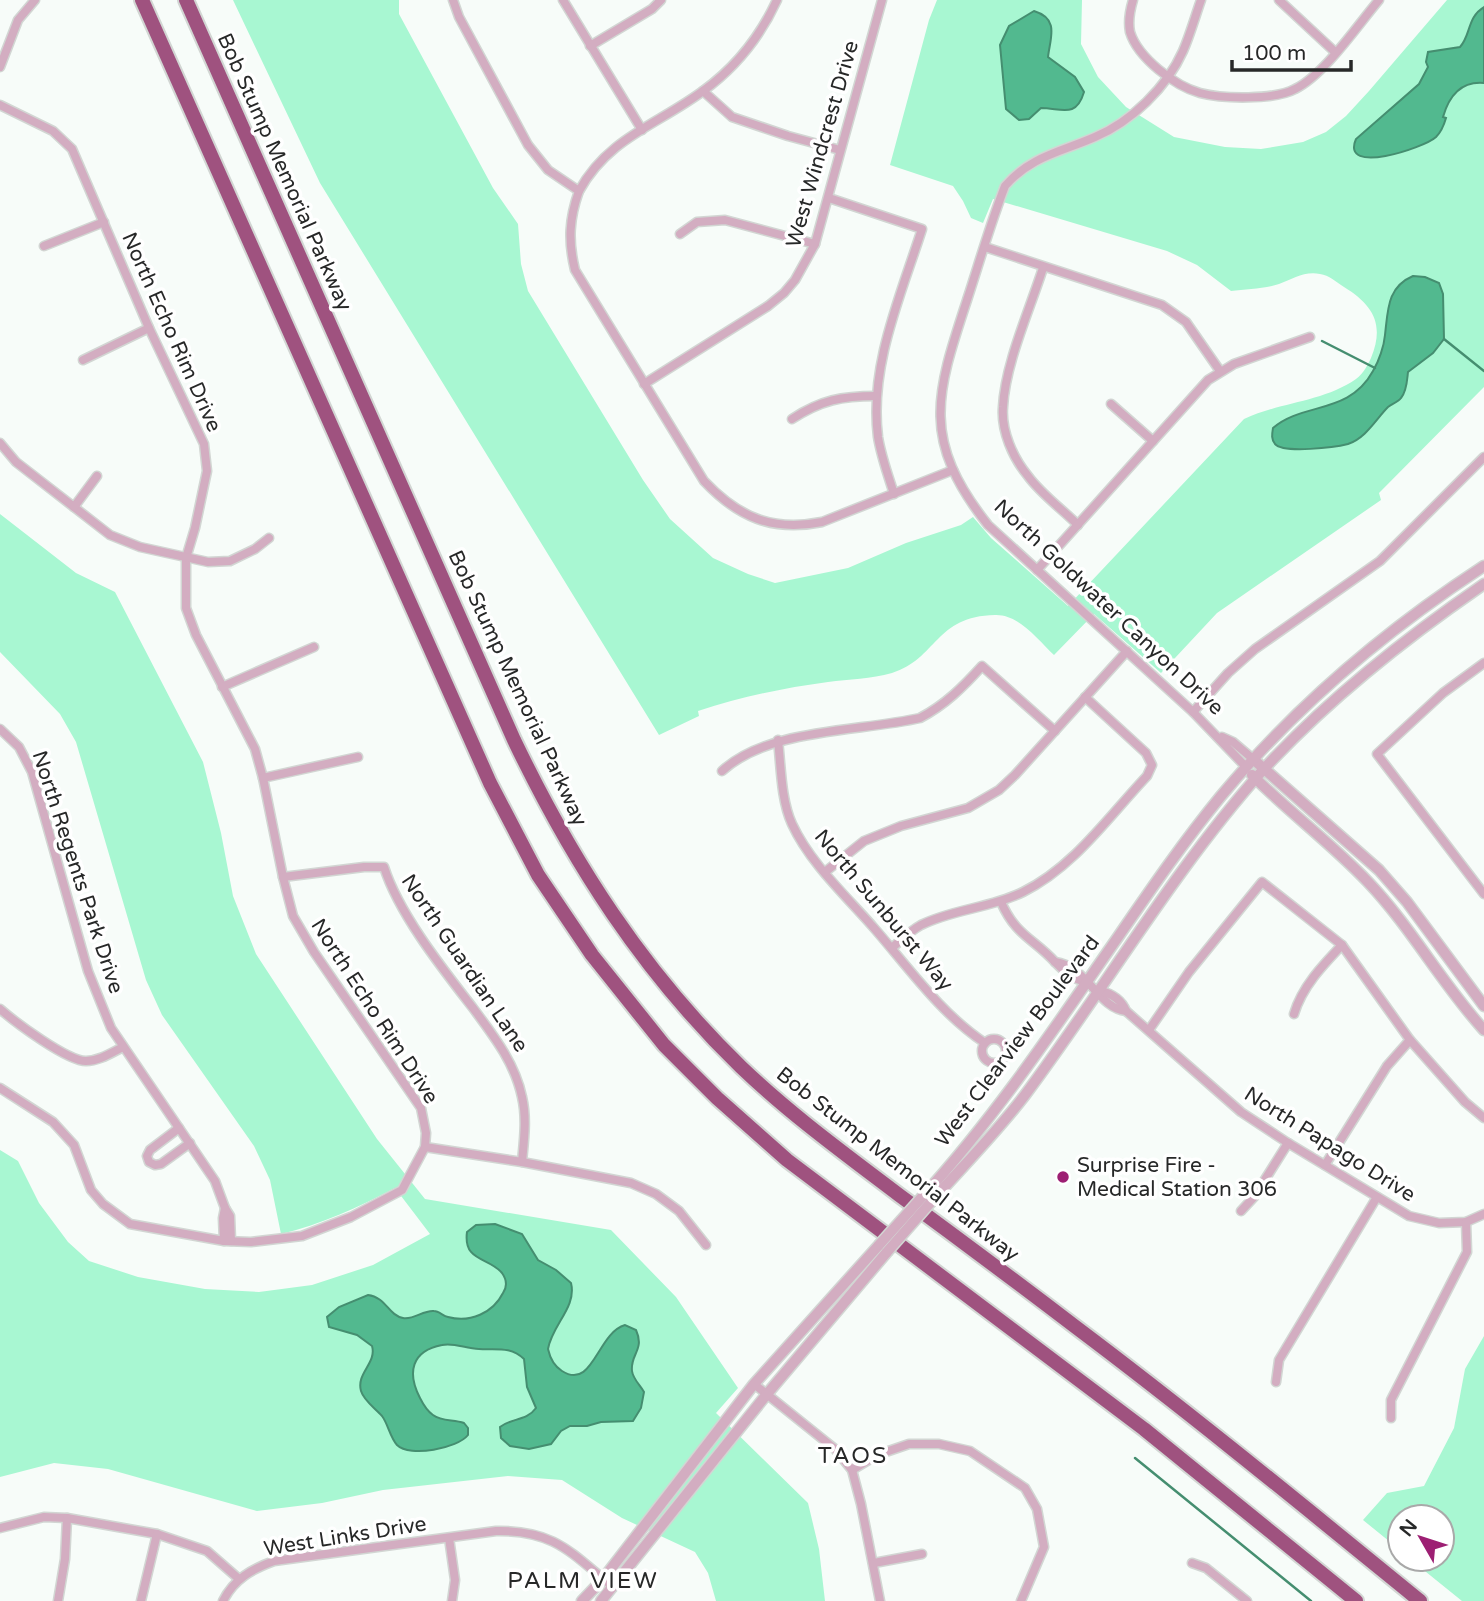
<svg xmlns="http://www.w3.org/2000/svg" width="1484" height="1601" font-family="'Varela Round',sans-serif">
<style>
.green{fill:#a8f7d2}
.water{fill:#52b98f;stroke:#458e70;stroke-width:2}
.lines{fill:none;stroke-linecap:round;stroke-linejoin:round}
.stream{stroke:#458e70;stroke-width:2.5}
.minor-casing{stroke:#d2d6d3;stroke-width:11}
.tertiary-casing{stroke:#d2d6d3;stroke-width:13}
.motorway-casing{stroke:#d2d6d3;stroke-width:18}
.minor{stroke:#d3adc1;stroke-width:8}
.tertiary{stroke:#d3adc1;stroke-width:10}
.motorway{stroke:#9f527f;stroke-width:14}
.tertiary-bridge-casing{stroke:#d2d6d3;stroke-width:13;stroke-linecap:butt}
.tertiary-bridge{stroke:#d3adc1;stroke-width:10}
.poi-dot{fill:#9d1f73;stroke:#fff;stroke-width:2.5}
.labels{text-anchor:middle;stroke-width:7;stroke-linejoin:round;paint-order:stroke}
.street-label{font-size:21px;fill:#272828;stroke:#fff}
.poi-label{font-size:21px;fill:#272828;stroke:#fff;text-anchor:start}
.neighbourhood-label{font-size:23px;letter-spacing:2px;fill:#272828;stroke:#fff}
</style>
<rect width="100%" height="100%" fill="#f7fcf9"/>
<g class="green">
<path d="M233 0H399V14L493 188 518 224 521 264 528 291 643 480 670 519 713 558 748 574 775 583 848 568 906 543 961 525 973 517 991 538 1068 606 1244 419C1280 402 1323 402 1356 379 1364 373 1367 366 1371 358 1385 324 1373 305 1344 287 1336 282 1329 275 1320 274 1304 271 1293 279 1279 284 1264 289 1246 289 1231 291L1197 265 1167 251 993 199 983 223 971 218 963 201 953 186 890 165 929 20 937 0H1082L1081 44 1098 77 1126 107 1174 137 1225 147 1261 149 1303 142 1326 132 1346 116 1369 91 1447 0H1484V387L1379 493 1381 500 1217 613 1161 673 1094 614 1054 655C1038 640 1019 614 995 615 935 616 937 659 892 673 871 679 849 679 828 682 783 688 741 697 698 711L699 716 659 735 320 183Z"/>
<path d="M0 514 76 573 115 592 203 762 221 833 233 896 256 954 377 1139 425 1199 611 1230 676 1297 738 1388 716 1413 808 1503 819 1549 825 1601H716L708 1573 695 1552 622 1518 562 1480 508 1476 383 1490 322 1503 257 1511 108 1469 54 1463 0 1477V1150L18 1161 39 1203 68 1242 89 1261 138 1277 205 1289 259 1292 312 1285 373 1265 430 1234 395 1188C357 1208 322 1224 281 1234L270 1180 254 1146 162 1015 146 980 76 742 60 714 0 652Z"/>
<polygon points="1484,1336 1484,1601 1462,1601 1410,1559 1442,1559 1442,1517 1400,1517 1400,1550 1363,1520 1387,1493 1424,1486 1454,1428 1465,1369"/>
</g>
<g class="water">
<path d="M1484 7V83C1461 81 1449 96 1443 117L1446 118C1444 125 1441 132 1436 137 1424 148 1340 176 1356 139L1419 84 1428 67 1426 62 1428 52 1460 47C1471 35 1467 17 1484 7Z"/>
<path d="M1034 11C1060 19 1050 38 1048 57L1075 77 1084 92C1076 119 1061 108 1041 108L1029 119 1019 120 1006 109 1000 45 1009 26Z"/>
<path d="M1413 276 1425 277 1439 283 1443 294 1444 339 1433 353 1408 372C1407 380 1407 391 1401 398 1398 402 1392 404 1388 407 1376 419 1366 438 1348 444 1336 447 1284 454 1275 444 1271 439 1272 434 1273 428 1303 402 1349 415 1373 371 1379 361 1384 346 1385 335 1388 310 1387 287 1413 276Z"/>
<path d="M495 1224 522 1234 538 1260 556 1270 571 1283C577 1307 552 1325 548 1349 550 1358 554 1366 562 1371 593 1391 597 1333 625 1325L636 1330C645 1350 630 1354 632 1371 633 1379 640 1385 644 1392L641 1408 633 1421 601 1422 587 1426H570L561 1431 551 1444 529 1449 510 1446 501 1438 500 1427C511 1418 527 1421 536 1408L527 1387 524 1359C510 1346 497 1350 479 1349 466 1349 454 1342 442 1345 411 1351 407 1373 420 1398 423 1404 427 1411 433 1415 442 1422 454 1419 464 1423L468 1428V1435C458 1448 410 1458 397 1445 390 1437 388 1424 382 1416 375 1408 364 1401 361 1391 356 1373 377 1363 372 1346L357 1335 329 1327 327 1317 339 1307 368 1295C386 1297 388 1315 403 1318 414 1320 423 1310 434 1311 439 1311 443 1316 448 1317 470 1323 493 1313 503 1293 507 1287 507 1280 502 1273 489 1257 463 1262 467 1232L476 1225Z"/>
</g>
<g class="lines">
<g class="stream">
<polyline points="1444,339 1484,371"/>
<polyline points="1322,341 1375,368"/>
<polyline points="1135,1458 1311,1601"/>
</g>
<defs>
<g id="minor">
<path d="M453 0 459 17 528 145 548 170 579 191C569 219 568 241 575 270L704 481C738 517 772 532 822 522L953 470"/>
<polyline points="563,0 642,130"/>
<path d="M1133 0C1130 10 1128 22 1130 32 1138 58 1175 86 1200 93 1223 99 1275 100 1295 89 1324 75 1357 26 1379 0"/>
<path d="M1201 0C1195 17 1190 35 1183 51 1167 87 1131 122 1095 137 1061 152 1031 156 1005 186 991 222 980 260 968 297 936 394 920 439 988 525L1193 712 1246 767"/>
<polyline points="1279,0 1335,52"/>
<polyline points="590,46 652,9 661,0"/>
<polyline points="0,67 18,20 35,0"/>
<polyline points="703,91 732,117 788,136 840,150"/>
<polyline points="0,105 53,131 72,149 149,328 204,444 207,471 195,528 186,558 186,608 196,635 255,749 263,778 283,877 293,916 314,952 421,1108 426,1133 425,1147 402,1190 351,1217 302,1236 251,1242 224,1241 130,1224 103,1204 91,1190 74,1145 53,1122 0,1088"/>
<path d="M579 191C608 138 657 125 703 91 736 67 760 37 777 0"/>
<path d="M829 198 922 229C901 295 869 366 878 437 881 456 888 475 894 494"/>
<polyline points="680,234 697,222 725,220 815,244"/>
<polyline points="44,246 104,222"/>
<polyline points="985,247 1162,305 1186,322 1220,371"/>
<path d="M1043 268C1030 309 1005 364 1003 407 1001 431 1013 458 1028 476 1041 494 1062 509 1078 525"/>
<polyline points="83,360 149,328"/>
<polyline points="644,384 768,306 784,293 795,280 815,244 882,0"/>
<polyline points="1111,404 1153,441"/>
<path d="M792 419C821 400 842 396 876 396"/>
<polyline points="0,443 16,462 110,535 140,547 208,562 230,561 255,549 269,538"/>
<polyline points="74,507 97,476"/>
<polyline points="1037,570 1208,380 1234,364 1310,337"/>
<polyline points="1484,663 1443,693 1377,754 1484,894"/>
<polyline points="222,687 314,647"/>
<polyline points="1193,712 1228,673 1255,649 1380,561 1484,457"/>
<polyline points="0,729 19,747 32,772 88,971 111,1028 215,1181 225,1208"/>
<polyline points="1222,737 1233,742 1253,759"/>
<path d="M778 740C781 767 781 800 792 824 810 863 846 896 874 928 909 968 941 1014 985 1043"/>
<path d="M722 771C769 728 858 732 920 718 945 705 963 687 982 666L1055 731"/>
<polyline points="263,778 358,757"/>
<polyline points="825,872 864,841 901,826 968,808 999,790 1015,775 1127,651"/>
<path d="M283 877 364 867H384C399 914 442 968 473 1008 493 1035 515 1063 522 1097 527 1118 524 1140 522 1162"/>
<path d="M1001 902C1016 936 1033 938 1055 962 1065 972 1072 979 1087 982"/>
<path d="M892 948C901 940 910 931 921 925 953 909 991 908 1023 892 1074 867 1109 816 1147 776L1152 765 1146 753 1085 697"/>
<path d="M1055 962C1087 966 1098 1008 1126 1011"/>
<path d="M1098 990C1110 993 1121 998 1126 1011L1241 1112 1288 1143 1409 1216 1439 1223 1466 1222 1484 1214"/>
<path d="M0 1009C15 1022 67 1061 86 1061 99 1061 111 1053 123 1047"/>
<path d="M1294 1014C1302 987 1322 966 1342 945"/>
<polyline points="1149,1030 1189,972 1262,882 1342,945 1410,1040 1465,1102 1484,1118"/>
<circle cx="994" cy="1051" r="12"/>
<polyline points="179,1128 150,1150 147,1156 149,1162 155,1165 161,1164 190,1143"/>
<polyline points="425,1147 522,1162 631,1183 656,1194 679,1211 706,1245"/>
<polyline points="1325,1165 1387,1066 1410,1040"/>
<polyline points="1241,1211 1254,1197 1288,1143"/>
<polyline points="224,1241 223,1218 225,1208 230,1216 231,1241"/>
<polyline points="1276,1382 1279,1360 1377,1197"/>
<polyline points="754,1384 835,1449 852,1470 861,1504 880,1601"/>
<polyline points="1391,1418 1391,1400 1467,1252 1466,1222"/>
<polyline points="852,1470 877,1455 909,1444 939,1444 970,1451 1025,1488 1037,1509 1044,1547 1021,1601"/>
<polyline points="0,1528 44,1517 67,1518 157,1534 207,1551 239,1579"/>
<polyline points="449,1538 455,1580 452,1601"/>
<polyline points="874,1563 922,1554"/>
<polyline points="1192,1563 1206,1568 1247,1601"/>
<polyline points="58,1601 65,1559 67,1518"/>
<polyline points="141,1601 157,1534"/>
<path d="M223 1601C234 1579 252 1569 274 1561L496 1531C555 1530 571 1553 613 1587"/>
</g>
<g id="tertiary">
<polyline points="1253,759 1379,870 1407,902 1484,1006"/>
<path d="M1252 775C1289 812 1332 844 1368 882 1411 927 1442 984 1484 1030"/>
<path d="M923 1196C996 1116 1056 1026 1118 937 1151 889 1184 841 1221 796 1296 706 1386 630 1484 566"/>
<path d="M931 1202C963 1166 996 1133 1025 1095 1105 988 1173 871 1262 771 1328 699 1404 639 1484 584"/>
<polyline points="582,1601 603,1579 754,1384 879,1245"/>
<polyline points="601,1601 767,1394 887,1252"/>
</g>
<g id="motorway">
<polyline points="142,0 490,783 538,875 592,955 664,1045 717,1098 787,1160 1144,1429 1356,1601"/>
<path d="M186 0 514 740C573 863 643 972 741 1067 790 1114 845 1154 899 1195 959 1239 1018 1283 1077 1328 1194 1416 1307 1509 1420 1601"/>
</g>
</defs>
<use href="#minor" class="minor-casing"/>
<use href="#tertiary" class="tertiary-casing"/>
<use href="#motorway" class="motorway-casing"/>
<use href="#minor" class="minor"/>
<use href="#tertiary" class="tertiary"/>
<use href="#motorway" class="motorway"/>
<defs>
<g id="tertiary-bridge">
<polyline points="879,1245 923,1196"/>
<polyline points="887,1252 931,1202"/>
</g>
</defs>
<use href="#tertiary-bridge" class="tertiary-bridge-casing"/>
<use href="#tertiary-bridge" class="tertiary-bridge"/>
</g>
<circle class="poi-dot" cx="1063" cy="1177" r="7"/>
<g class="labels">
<g class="street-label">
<text transform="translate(822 144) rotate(-74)" y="7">West Windcrest Drive</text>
<text transform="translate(285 172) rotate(66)" y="7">Bob Stump Memorial Parkway</text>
<text transform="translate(172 332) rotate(66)" y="7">North Echo Rim Drive</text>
<text transform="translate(1109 607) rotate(43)" y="7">North Goldwater Canyon Drive</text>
<text transform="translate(518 688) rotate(65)" y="7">Bob Stump Memorial Parkway</text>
<text transform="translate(78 872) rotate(72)" y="7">North Regents Park Drive</text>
<text transform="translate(884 910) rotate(50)" y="7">North Sunburst Way</text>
<text transform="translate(465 963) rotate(56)" y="7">North Guardian Lane</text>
<text transform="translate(375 1011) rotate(57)" y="7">North Echo Rim Drive</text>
<text transform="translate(1017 1041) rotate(-53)" y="7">West Clearview Boulevard</text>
<text transform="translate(1330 1144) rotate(32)" y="7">North Papago Drive</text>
<text transform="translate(898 1164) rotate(38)" y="7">Bob Stump Memorial Parkway</text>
<text transform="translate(345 1536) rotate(-9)" y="7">West Links Drive</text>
</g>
<g class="poi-label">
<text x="1077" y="1172">Surprise Fire -<tspan x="1077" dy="24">Medical Station 306</tspan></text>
</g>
<g class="neighbourhood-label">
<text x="853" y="1463">TAOS</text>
<text x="583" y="1588">PALM VIEW</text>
</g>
</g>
<g transform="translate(1421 1538) rotate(309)"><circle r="33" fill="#ffffff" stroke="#a9a9a9" stroke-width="2"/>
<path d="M0-5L12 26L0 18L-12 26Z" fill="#9d1f73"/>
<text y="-10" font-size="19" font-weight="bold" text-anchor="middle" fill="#272828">N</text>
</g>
<path d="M1232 60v10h119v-10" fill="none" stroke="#272828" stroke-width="3.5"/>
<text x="1242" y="60" font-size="21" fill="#272828" stroke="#ffffff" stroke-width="5" paint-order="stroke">100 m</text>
</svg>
